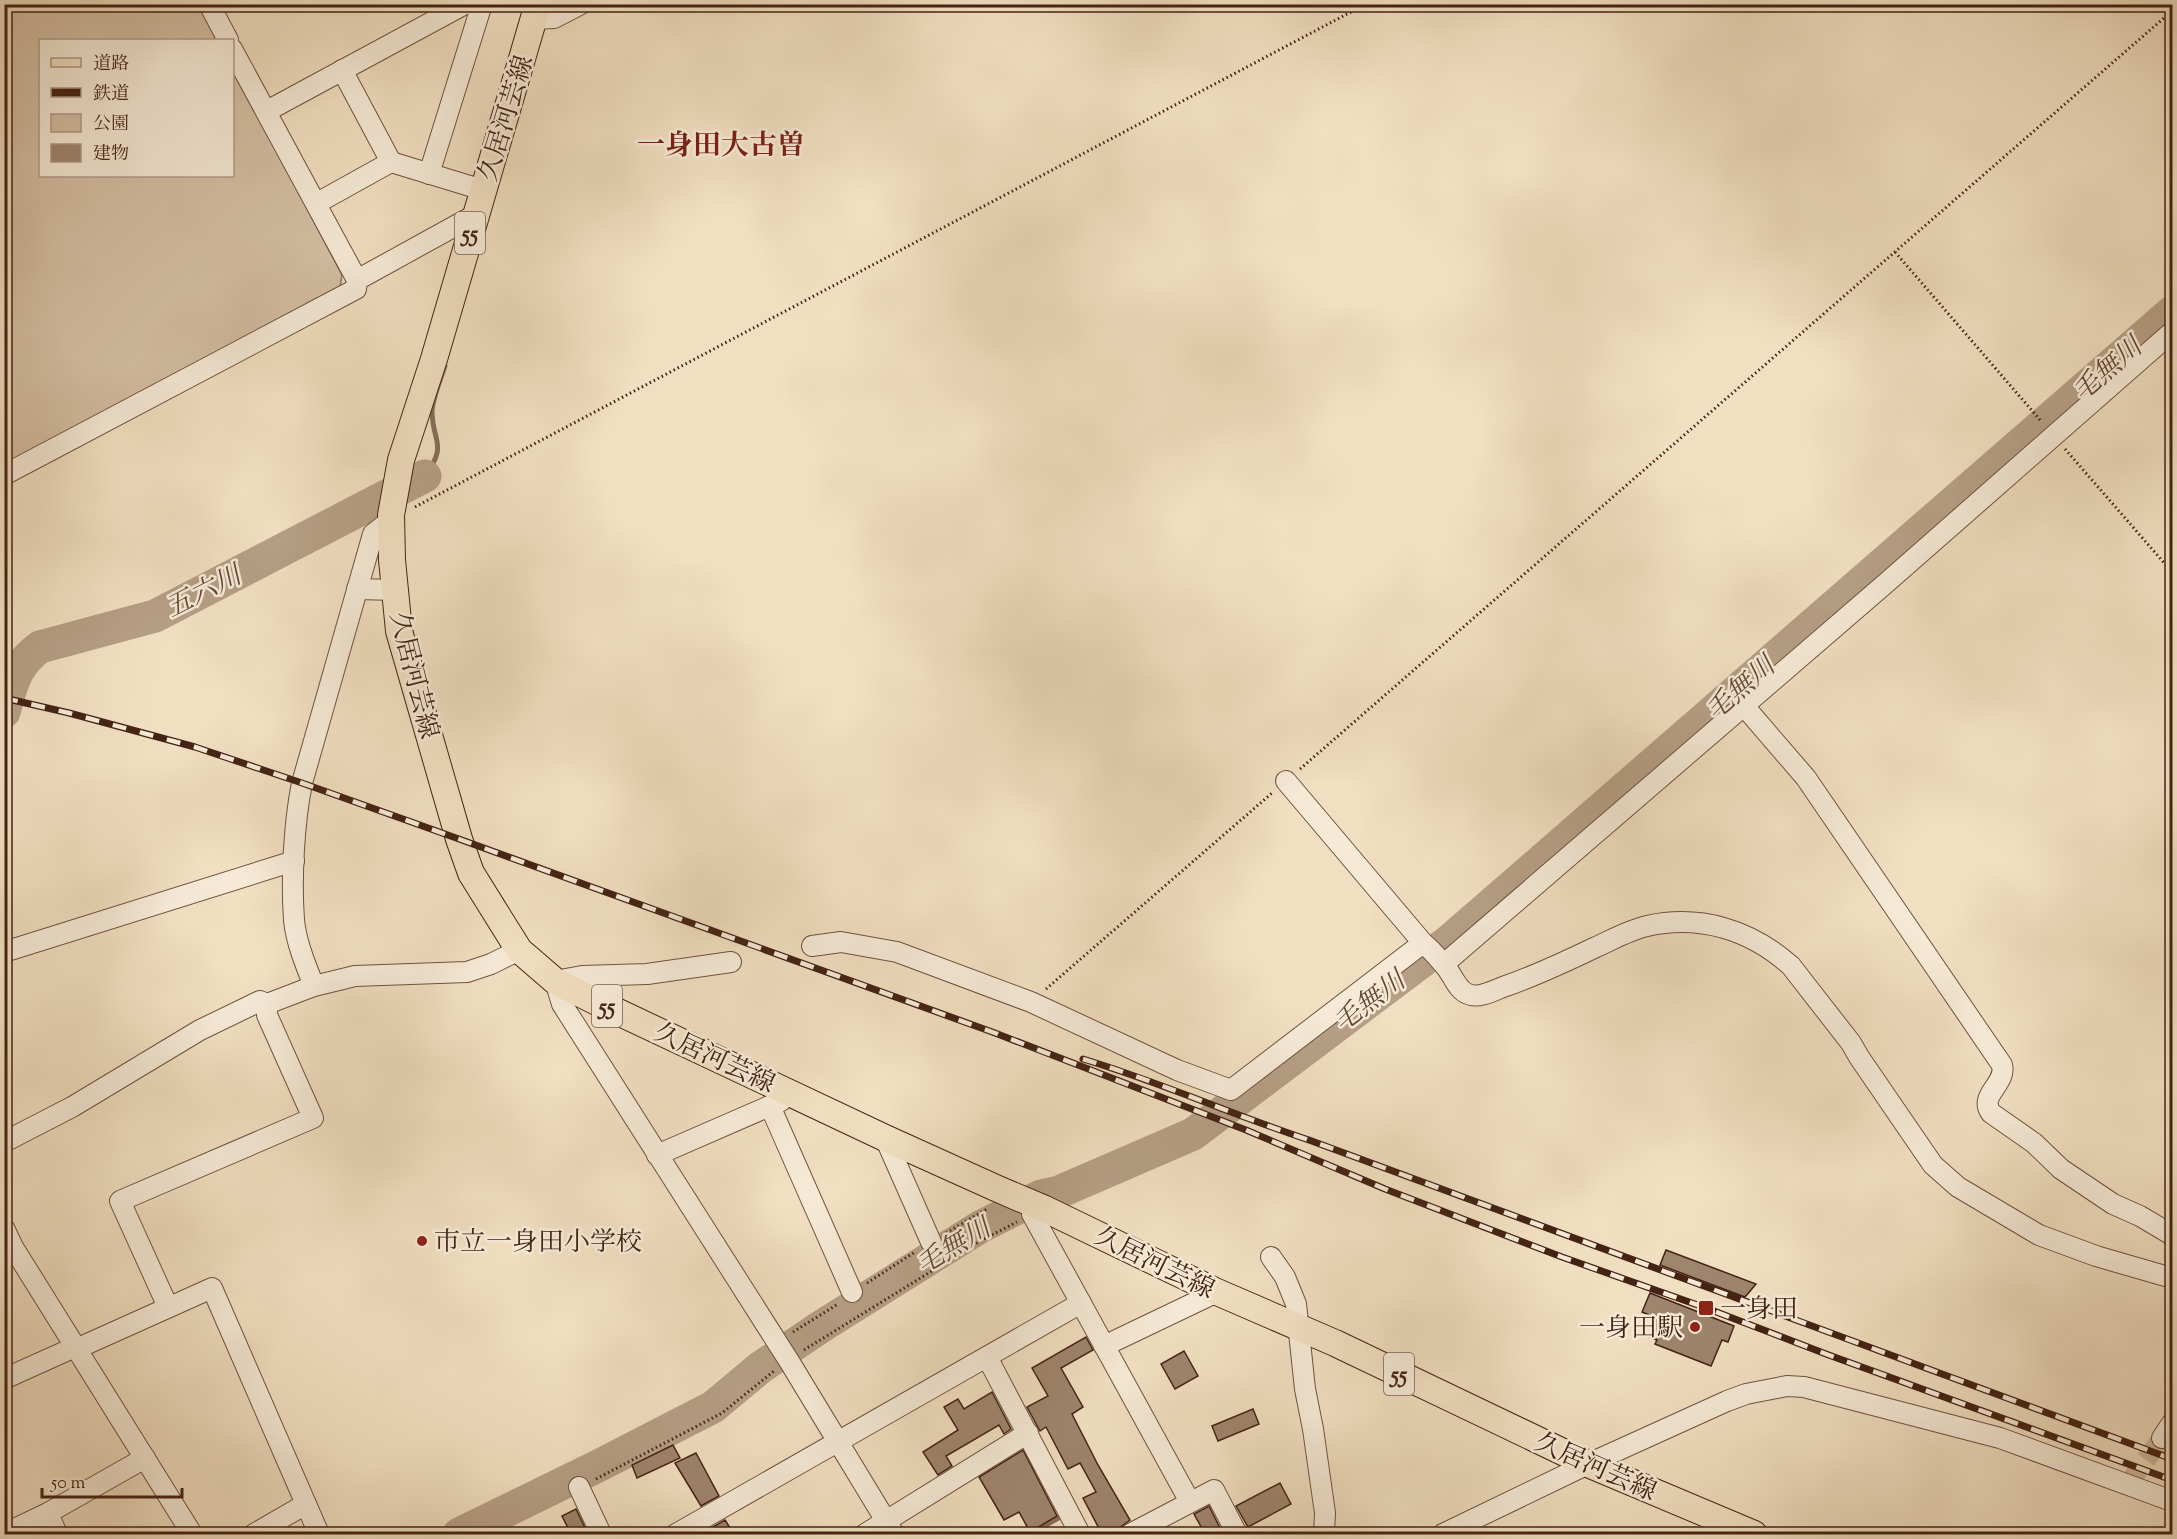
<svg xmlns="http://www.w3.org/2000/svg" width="2177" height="1539" font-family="'Sorts Mill Goudy','Noto Serif JP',serif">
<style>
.green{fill:#d4bfa4;stroke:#8c715c;stroke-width:1.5}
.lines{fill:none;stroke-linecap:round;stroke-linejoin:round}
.stream{stroke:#886d58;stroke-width:5}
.river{stroke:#b69f86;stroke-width:33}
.building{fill:#9e856e;stroke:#442314;stroke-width:1.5}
.minor-tunnel{stroke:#ceb99e;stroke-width:20;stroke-dasharray:20 10;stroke-linecap:butt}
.minor-casing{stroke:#6f523f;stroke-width:22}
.major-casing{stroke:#442314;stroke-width:28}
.path{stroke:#442314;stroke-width:3;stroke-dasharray:1.5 3;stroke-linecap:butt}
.minor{stroke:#f6ead7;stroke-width:20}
.major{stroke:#f1dfc1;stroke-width:26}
.rail-casing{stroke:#442314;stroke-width:7}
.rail{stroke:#f6ead7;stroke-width:4.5;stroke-dasharray:14;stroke-linecap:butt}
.poi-dot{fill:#8f2418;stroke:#f6ead7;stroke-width:2}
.labels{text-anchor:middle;stroke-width:5;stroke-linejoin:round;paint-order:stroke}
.shield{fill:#f6ead7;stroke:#795f4e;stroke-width:1.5}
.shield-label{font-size:24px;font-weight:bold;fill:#442314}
.street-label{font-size:26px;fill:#442314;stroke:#f6ead7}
.poi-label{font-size:26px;fill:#442314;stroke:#f6ead7;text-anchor:start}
.water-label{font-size:27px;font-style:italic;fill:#664836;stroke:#f6ead7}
.quarter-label{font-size:28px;font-weight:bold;fill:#7a1f14;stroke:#f6ead7}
</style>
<rect width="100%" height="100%" fill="#f1dfc1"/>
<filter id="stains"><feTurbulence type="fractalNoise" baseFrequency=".00333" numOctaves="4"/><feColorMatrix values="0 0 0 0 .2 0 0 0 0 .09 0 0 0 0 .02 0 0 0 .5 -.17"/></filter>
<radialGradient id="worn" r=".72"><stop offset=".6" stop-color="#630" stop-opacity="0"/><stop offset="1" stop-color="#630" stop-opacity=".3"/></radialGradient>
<polygon class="green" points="5,5 199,5 218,40 40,40 40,176 232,176 233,68 342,275 340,287 5,464"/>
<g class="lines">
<g class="stream">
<path d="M425 476C448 444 433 444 432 412 432 400 441 378 445 366"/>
<polyline points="1030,1534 1062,1516"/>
</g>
<g class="river">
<path d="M4 712C12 684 15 665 40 647L155 616 425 476"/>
<polyline points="459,1534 600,1465 713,1407 761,1367 822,1326 980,1227 1041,1196 1059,1192 1193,1134 1449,941 2172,312"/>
</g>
</g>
<g class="building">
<polygon points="1666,1250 1756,1284 1745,1297 1660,1265"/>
<polygon points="1650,1293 1734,1326 1728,1342 1722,1340 1711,1366 1655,1344 1657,1340 1649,1337 1656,1318 1642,1312"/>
<polygon points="1086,1337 1093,1350 1061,1368 1083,1407 1072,1414 1098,1465 1130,1520 1111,1534 1102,1534 1083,1498 1096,1492 1080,1463 1068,1469 1046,1427 1040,1431 1027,1407 1048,1396 1032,1368"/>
<polygon points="1184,1351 1198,1376 1175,1389 1161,1364"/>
<polygon points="992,1392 1011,1429 1004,1434 999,1425 946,1456 952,1466 938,1475 923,1452 958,1430 944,1407 958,1399 964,1409"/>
<polygon points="1253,1409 1259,1424 1218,1441 1212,1426"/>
<polygon points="673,1445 680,1458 637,1478 632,1465"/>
<polygon points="1023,1450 1057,1516 1030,1532 1019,1512 1004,1520 979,1477"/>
<polygon points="696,1453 719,1496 701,1506 675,1463"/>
<polygon points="1280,1483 1291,1504 1248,1527 1236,1506"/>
<polygon points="1209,1506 1222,1532 1218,1534 1205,1534 1194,1514"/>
<polygon points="576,1509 588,1534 571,1534 562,1516"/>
<polygon points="725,1520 734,1534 717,1534 713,1527"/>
</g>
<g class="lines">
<polyline class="minor-tunnel" points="2128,1484 2162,1438"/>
<defs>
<g id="minor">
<polyline points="209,4 228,40"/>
<polyline points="534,19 554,18 581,4"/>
<polyline points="232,49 357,280"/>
<polyline points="342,70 391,162"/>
<polyline points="267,111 465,4"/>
<polyline points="429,174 482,4"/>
<polyline points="317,203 391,162 483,190"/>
<polyline points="4,475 356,289 357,280 475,215"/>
<polyline points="357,589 395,590"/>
<path d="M1744 706 1806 778 2002 1065C2007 1084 1978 1095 1991 1113L2034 1143 2061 1169 2113 1204 2140 1216 2172 1235"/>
<polyline points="1286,781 1423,943"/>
<path d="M812 946 841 942 897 952 1031 1002 1177 1070 1231 1090 1423 943C1431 949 1439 959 1445 966 1453 975 1457 990 1468 994 1478 999 1493 991 1503 987 1535 976 1565 962 1596 947 1612 940 1629 930 1647 926 1700 914 1751 930 1791 966L1851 1043 1859 1057 1933 1165 1958 1187 2039 1235 2096 1256 2172 1278"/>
<polyline points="4,952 294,861"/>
<polyline points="731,962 647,974 582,976 555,981 562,1004 789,1361 894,1534"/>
<polyline points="1444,964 1885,584 2172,332"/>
<path d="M314 986C306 966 296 942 294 920 291 879 294 823 302 783L373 534 391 520"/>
<polyline points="770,1106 852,1292"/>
<polyline points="885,1138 931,1242"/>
<polyline points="4,1142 72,1107 200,1030 260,1001 267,1004 314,986 355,976 467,972 491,964 519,950"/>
<polyline points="657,1155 781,1101"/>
<polyline points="1045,1209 1032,1214 1190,1502"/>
<polyline points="4,1228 13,1247 192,1534"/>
<polyline points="1271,1257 1285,1277 1296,1304 1305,1389 1313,1429 1325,1513 1324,1534"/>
<polyline points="168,1307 120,1201 313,1118 267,1015 267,1004"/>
<polyline points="1104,1346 1217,1292"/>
<polyline points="76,1349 212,1288 319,1534"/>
<polyline points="987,1357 1080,1534"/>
<polyline points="4,1379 75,1347"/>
<polyline points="2162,1438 2172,1423"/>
<polyline points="579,1487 601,1534"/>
<polyline points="48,1513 57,1534"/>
<polyline points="4,1534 48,1513 145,1458"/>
<polyline points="254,1534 306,1504"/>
<polyline points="676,1534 1081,1303"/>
<polyline points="865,1534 1028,1433"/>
<polyline points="1130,1534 1214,1490 1237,1534"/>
<polyline points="1443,1534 1588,1464 1727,1401 1746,1394 1787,1386 1804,1387 2000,1438 2172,1501"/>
</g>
<polyline id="major" points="538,4 434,359 401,460 391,515 392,560 399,631 459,839 471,873 519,950 555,981 599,1003 885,1138 998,1189 1045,1209 1217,1292 1335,1343 1588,1464 1754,1534"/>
</defs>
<use href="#minor" class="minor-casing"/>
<use href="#major" class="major-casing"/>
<g class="path">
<polyline points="1895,252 2041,421"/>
<polyline points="2065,449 2172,572"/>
<polyline points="415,507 1366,4"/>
<polyline points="1300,769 2172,11"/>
<polyline points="1046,989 1272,793"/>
<polyline points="946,1233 987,1209"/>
<polyline points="867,1283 915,1252"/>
<polyline points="793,1332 838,1304"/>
<polyline points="804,1350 982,1240 1017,1222"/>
<polyline points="596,1479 722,1413 774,1371"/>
</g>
<use href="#minor" class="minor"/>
<use href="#major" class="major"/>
<defs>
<g id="rail">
<polyline points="4,698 69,713 195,747 302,783 459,839 995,1033 1246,1130 1385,1189 1562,1257 1706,1308 1826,1354 2172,1480"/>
<path d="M1083 1059C1160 1082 1233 1115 1309 1140L2172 1459"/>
</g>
</defs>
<use href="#rail" class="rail-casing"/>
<use href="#rail" class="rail"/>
</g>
<g class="poi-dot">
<circle cx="422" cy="1241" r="6"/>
<rect x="1698" y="1300" width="16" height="16" rx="3"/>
<circle cx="1695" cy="1327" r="6"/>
</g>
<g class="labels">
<g class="shield">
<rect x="455" y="212" width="30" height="42" rx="4.5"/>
<rect x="592" y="985" width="30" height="42" rx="4.5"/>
<rect x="1384" y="1353" width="30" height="42" rx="4.5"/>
</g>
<g class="shield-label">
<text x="470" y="241">55</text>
<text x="607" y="1014">55</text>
<text x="1399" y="1382">55</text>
</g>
<g class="street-label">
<text transform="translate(505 118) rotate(-73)" y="9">久居河芸線</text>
<text transform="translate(415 675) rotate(76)" y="9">久居河芸線</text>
<text transform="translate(715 1057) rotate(25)" y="9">久居河芸線</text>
<text transform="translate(1155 1262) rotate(26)" y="9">久居河芸線</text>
<text transform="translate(1596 1466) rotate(24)" y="9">久居河芸線</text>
</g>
<g class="poi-label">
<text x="434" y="1250">市立一身田小学校</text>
<text x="1720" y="1317">一身田</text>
<text x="1683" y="1336" text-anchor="end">一身田駅</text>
</g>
<g class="water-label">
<text transform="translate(2107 369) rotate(-41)" y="9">毛無川</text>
<text transform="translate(203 591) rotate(-27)" y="9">五六川</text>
<text transform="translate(1740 688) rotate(-41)" y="9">毛無川</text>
<text transform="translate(1369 1001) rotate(-37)" y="9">毛無川</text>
<text transform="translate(953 1246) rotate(-31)" y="9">毛無川</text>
</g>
<g class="quarter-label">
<text x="721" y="154">一身田大古曽</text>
</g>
</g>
<rect width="2177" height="1539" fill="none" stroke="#f1dfc1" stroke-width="24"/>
<rect x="6" y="6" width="2165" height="1527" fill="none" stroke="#442314" stroke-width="3"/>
<rect x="12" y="12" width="2153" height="1515" fill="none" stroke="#442314" stroke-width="1.5"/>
<rect x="39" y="39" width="195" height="138" fill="#f6ead7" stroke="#af9a89" stroke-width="1.5"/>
<rect x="51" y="58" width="30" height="9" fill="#f1dfc1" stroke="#af9a89" stroke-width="1.5"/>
<text x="93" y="69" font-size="18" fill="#442314">道路</text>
<rect x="51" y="88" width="30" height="9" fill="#442314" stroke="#af9a89" stroke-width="1.5"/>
<text x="93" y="99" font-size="18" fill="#442314">鉄道</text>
<rect x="51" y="114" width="30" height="18" fill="#d4bfa4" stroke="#af9a89" stroke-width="1.5"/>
<text x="93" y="129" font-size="18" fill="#442314">公園</text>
<rect x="51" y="144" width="30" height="18" fill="#9e856e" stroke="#af9a89" stroke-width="1.5"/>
<text x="93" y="159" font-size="18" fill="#442314">建物</text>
<path d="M42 1488v9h140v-9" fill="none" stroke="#442314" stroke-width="3"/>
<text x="51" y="1488" font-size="18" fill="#442314" stroke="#f6ead7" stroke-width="4.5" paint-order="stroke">50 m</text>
<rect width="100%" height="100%" filter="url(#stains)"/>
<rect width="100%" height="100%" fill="url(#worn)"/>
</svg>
